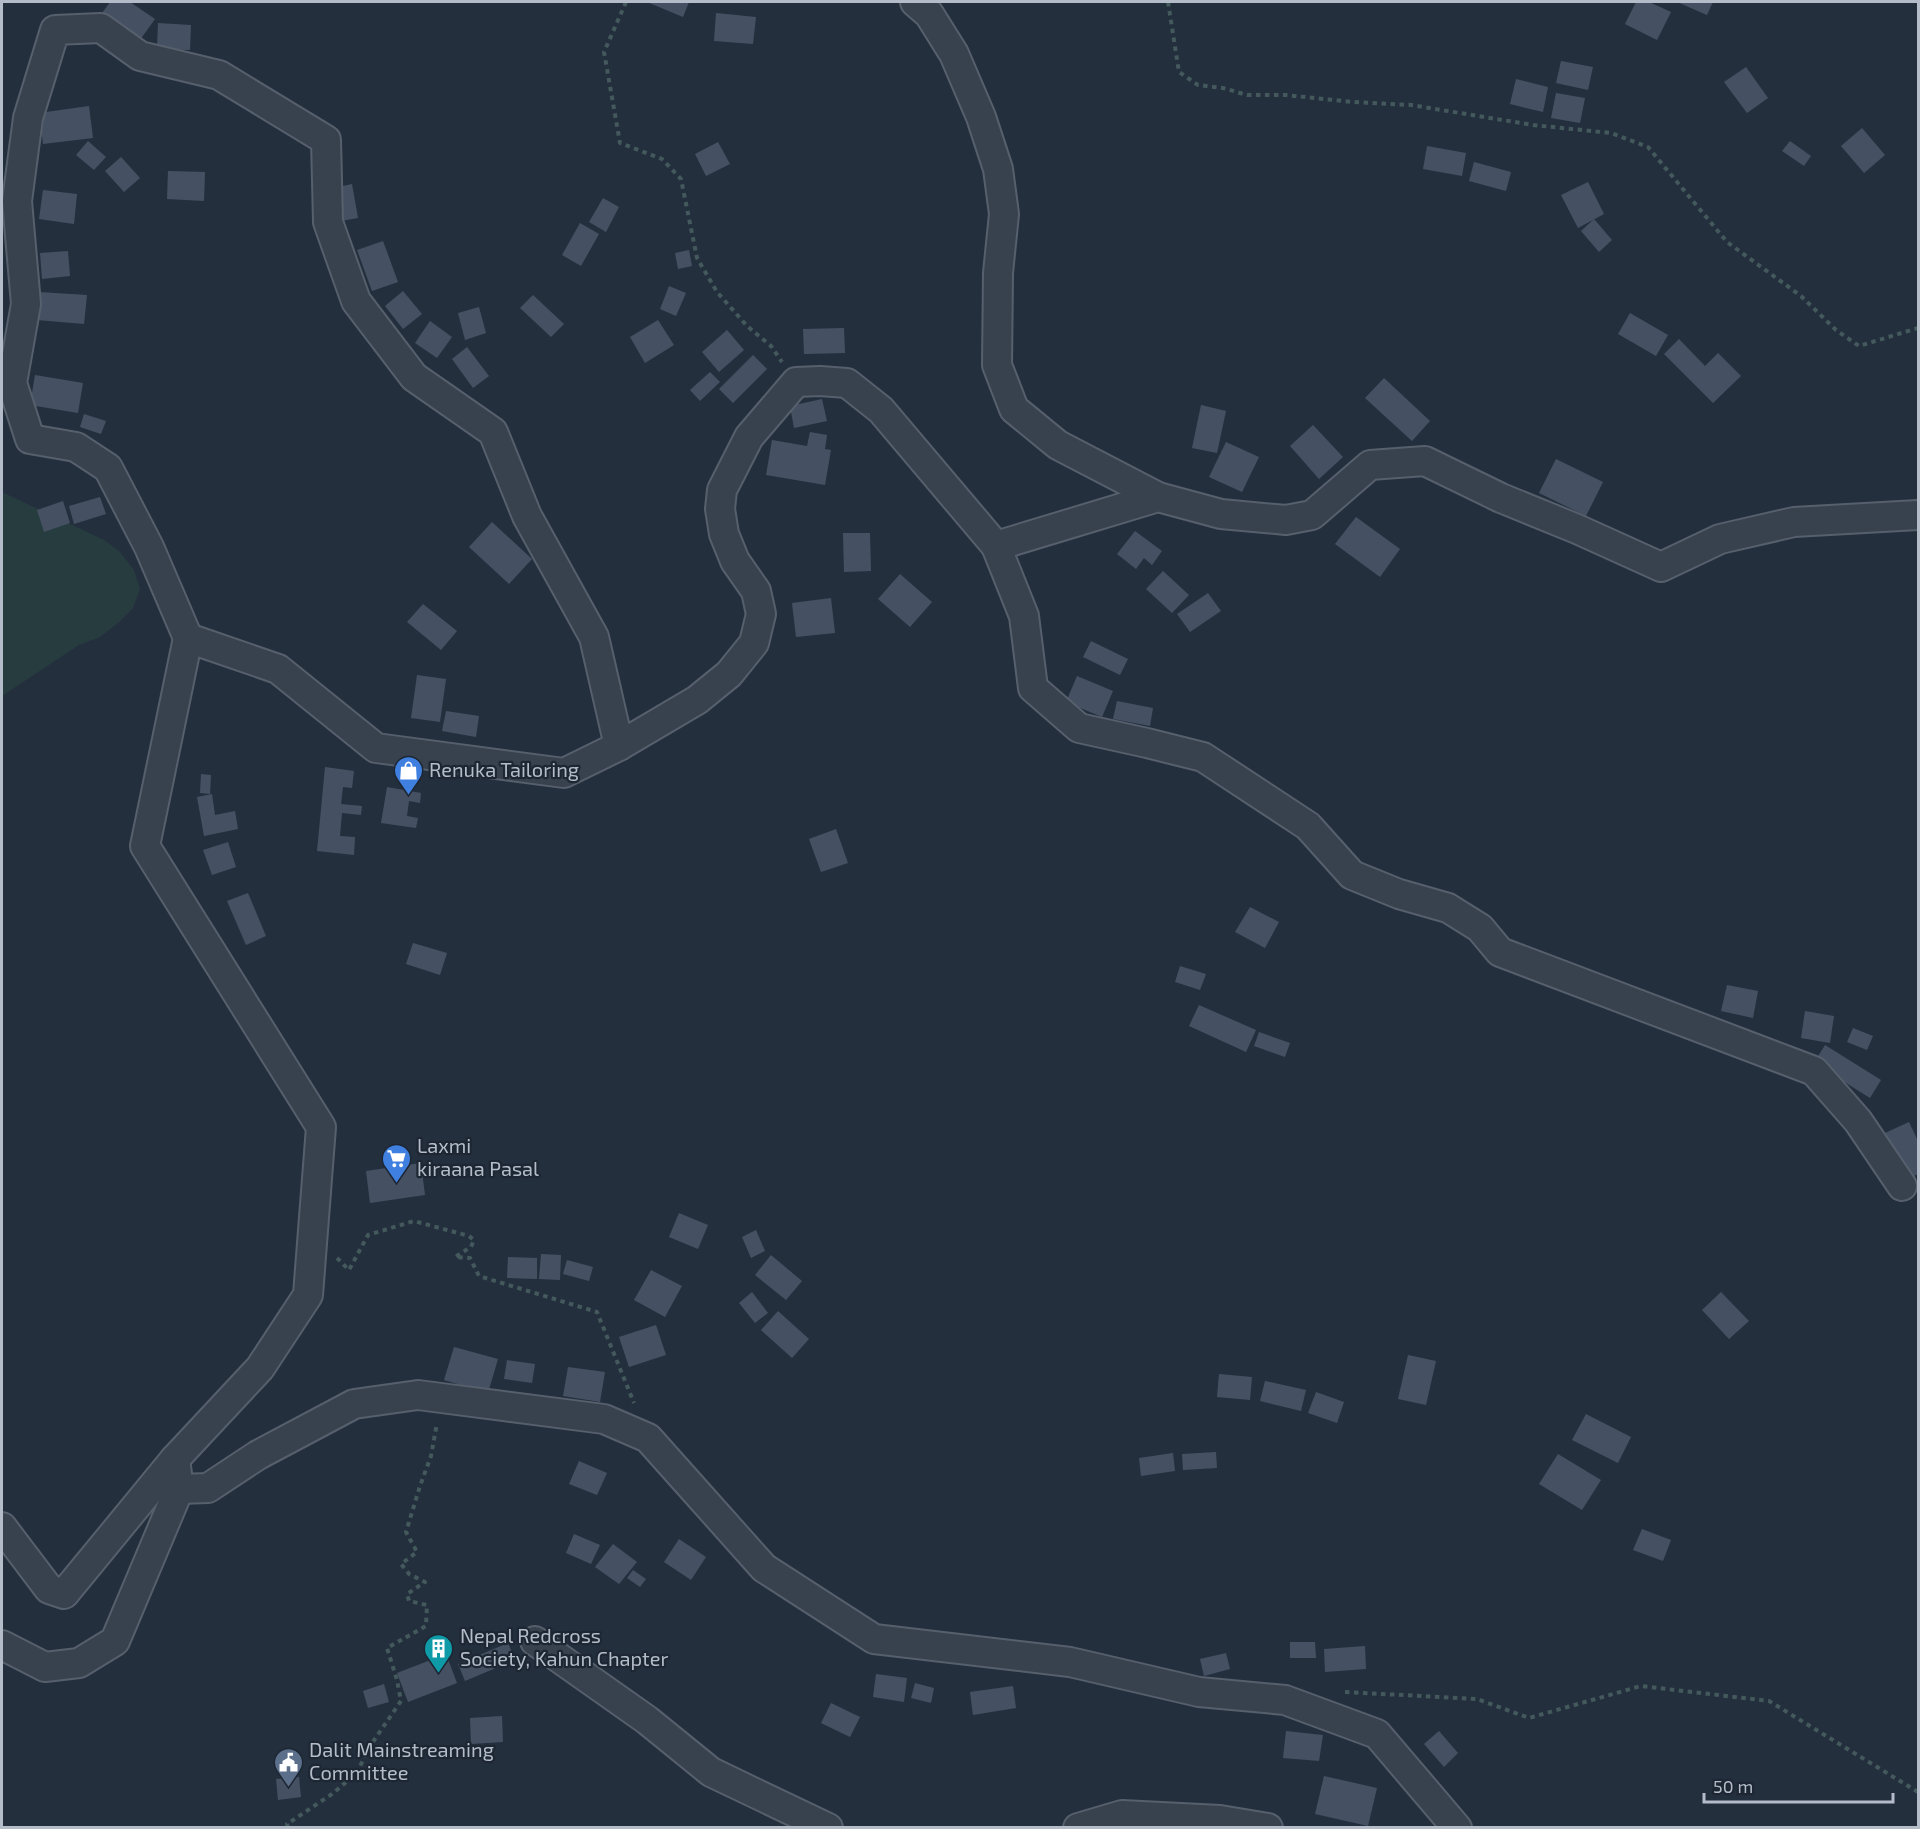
<svg xmlns="http://www.w3.org/2000/svg" width="1920" height="1829" font-family="'Exo 2',sans-serif">
<style>
.green{fill:#263c3f}
.building{fill:#455162}
.lines{fill:none;stroke-linecap:round;stroke-linejoin:round}
.minor-casing{stroke:#565f6c;stroke-width:32}
.path{stroke:#44595c;stroke-width:4;stroke-dasharray:4.5 4.5;stroke-linecap:butt}
.minor{stroke:#38414e;stroke-width:28}
.labels{text-anchor:middle;stroke-width:4.5;stroke-linejoin:round;paint-order:stroke}
.poi-label{font-size:20px;fill:#b4bcc9;stroke:#1d2633;text-anchor:start}
</style>
<rect width="100%" height="100%" fill="#242f3e"/>
<polygon class="green" points="2,492 104,540 120,552 134,570 140,589 133,608 118,623 100,637 79,645 2,696"/>
<g class="building">
<polygon points="110,2 130,2 155,19 140,40 102,13"/>
<polygon points="647,2 689,2 683,17"/>
<polygon points="1636,2 1649,2 1671,12 1657,40 1625,24"/>
<polygon points="1677,2 1713,2 1707,15"/>
<polygon points="716,13 756,17 753,44 714,41"/>
<polygon points="158,23 191,25 190,50 157,49"/>
<polygon points="1561,61 1593,67 1588,90 1556,83"/>
<polygon points="1746,67 1768,98 1747,113 1724,82"/>
<polygon points="1516,79 1548,87 1543,112 1510,104"/>
<polygon points="1556,93 1585,98 1580,123 1551,118"/>
<polygon points="89,106 93,138 43,144 39,113"/>
<polygon points="1862,128 1885,155 1864,173 1841,146"/>
<polygon points="88,141 106,157 94,170 76,155"/>
<polygon points="1790,141 1811,156 1804,166 1782,151"/>
<polygon points="718,142 730,164 706,176 695,154"/>
<polygon points="1427,146 1466,153 1462,176 1423,169"/>
<polygon points="121,157 140,178 124,192 105,171"/>
<polygon points="1474,162 1511,172 1506,191 1469,181"/>
<polygon points="168,171 205,172 204,201 167,199"/>
<polygon points="1588,182 1604,214 1578,228 1561,195"/>
<polygon points="352,184 358,218 341,221 334,188"/>
<polygon points="43,190 77,194 74,224 39,219"/>
<polygon points="603,198 619,207 606,232 589,222"/>
<polygon points="1594,219 1612,240 1599,252 1581,231"/>
<polygon points="580,223 599,234 581,266 562,255"/>
<polygon points="383,241 398,282 372,291 357,250"/>
<polygon points="689,250 692,266 678,269 675,253"/>
<polygon points="68,251 70,276 42,279 40,253"/>
<polygon points="669,286 686,293 676,316 660,309"/>
<polygon points="403,291 422,314 403,329 385,306"/>
<polygon points="39,292 87,295 84,324 37,320"/>
<polygon points="533,295 564,324 551,337 520,308"/>
<polygon points="479,307 486,333 465,340 458,313"/>
<polygon points="1630,313 1668,335 1656,356 1618,334"/>
<polygon points="658,320 674,345 645,363 630,337"/>
<polygon points="430,321 452,337 437,358 415,343"/>
<polygon points="844,328 845,353 804,354 803,329"/>
<polygon points="727,330 744,350 719,372 702,352"/>
<polygon points="1679,339 1705,366 1718,353 1741,376 1713,403 1664,354"/>
<polygon points="467,347 489,376 473,388 452,359"/>
<polygon points="753,355 767,369 733,403 719,389"/>
<polygon points="710,372 720,382 700,401 690,390"/>
<polygon points="35,375 83,383 78,413 30,405"/>
<polygon points="1384,378 1430,421 1412,441 1365,398"/>
<polygon points="822,399 827,421 794,428 790,406"/>
<polygon points="1201,405 1226,411 1217,453 1192,448"/>
<polygon points="84,414 106,421 101,434 80,427"/>
<polygon points="1313,425 1343,457 1319,479 1290,446"/>
<polygon points="810,432 827,435 825,449 831,450 825,485 766,475 772,440 807,446"/>
<polygon points="1226,442 1259,457 1242,492 1209,477"/>
<polygon points="1556,459 1603,482 1586,516 1539,493"/>
<polygon points="100,497 106,514 74,524 69,506"/>
<polygon points="63,501 70,523 44,532 37,510"/>
<polygon points="1356,517 1400,549 1380,577 1335,544"/>
<polygon points="492,522 532,559 509,584 469,547"/>
<polygon points="1135,531 1162,551 1152,565 1144,558 1136,569 1117,554"/>
<polygon points="843,533 870,533 871,571 844,572"/>
<polygon points="1163,571 1189,595 1172,613 1146,589"/>
<polygon points="900,574 932,602 910,627 878,599"/>
<polygon points="1208,593 1221,611 1190,632 1177,614"/>
<polygon points="831,598 835,633 796,637 792,603"/>
<polygon points="423,604 457,631 441,650 407,622"/>
<polygon points="1091,641 1128,659 1120,675 1083,657"/>
<polygon points="417,675 446,679 440,722 411,718"/>
<polygon points="1077,676 1113,691 1102,717 1066,702"/>
<polygon points="1117,701 1153,708 1150,726 1113,719"/>
<polygon points="446,711 479,716 476,737 442,731"/>
<polygon points="325,767 354,771 352,788 343,787 341,804 362,806 361,815 342,813 340,836 355,837 354,855 317,851"/>
<polygon points="201,774 211,775 210,794 200,793"/>
<polygon points="387,787 421,793 420,803 409,801 407,816 418,818 416,828 381,823"/>
<polygon points="212,794 215,815 235,811 238,829 204,836 197,797"/>
<polygon points="836,829 848,863 821,872 809,839"/>
<polygon points="228,842 236,867 212,875 203,850"/>
<polygon points="248,893 266,936 246,945 227,901"/>
<polygon points="1250,907 1279,922 1265,948 1235,932"/>
<polygon points="413,943 447,953 440,975 406,964"/>
<polygon points="1180,966 1206,974 1200,990 1175,982"/>
<polygon points="1727,985 1758,991 1753,1018 1721,1011"/>
<polygon points="1199,1005 1256,1030 1246,1052 1189,1026"/>
<polygon points="1805,1011 1834,1016 1830,1043 1801,1038"/>
<polygon points="1853,1028 1873,1036 1867,1050 1847,1042"/>
<polygon points="1259,1032 1290,1043 1285,1057 1254,1046"/>
<polygon points="1825,1045 1881,1080 1870,1098 1814,1063"/>
<polygon points="1909,1122 1918,1141 1918,1174 1906,1180 1885,1133"/>
<polygon points="421,1163 425,1195 370,1203 366,1171"/>
<polygon points="679,1213 708,1225 698,1249 669,1237"/>
<polygon points="756,1230 765,1251 751,1258 742,1237"/>
<polygon points="541,1254 561,1255 560,1280 539,1279"/>
<polygon points="771,1255 802,1281 786,1300 755,1275"/>
<polygon points="508,1257 537,1258 537,1279 507,1278"/>
<polygon points="567,1260 593,1267 589,1281 563,1274"/>
<polygon points="651,1270 682,1286 665,1317 634,1300"/>
<polygon points="752,1292 768,1313 755,1323 739,1303"/>
<polygon points="1721,1292 1749,1321 1729,1339 1702,1310"/>
<polygon points="778,1311 809,1339 792,1358 761,1330"/>
<polygon points="656,1325 666,1355 629,1367 619,1337"/>
<polygon points="454,1347 498,1359 488,1393 444,1380"/>
<polygon points="1408,1355 1436,1361 1426,1405 1398,1399"/>
<polygon points="507,1360 535,1364 532,1383 504,1379"/>
<polygon points="568,1367 605,1372 600,1402 563,1396"/>
<polygon points="1219,1374 1252,1377 1250,1400 1217,1397"/>
<polygon points="1265,1381 1306,1390 1301,1411 1260,1401"/>
<polygon points="1316,1392 1344,1402 1337,1423 1308,1413"/>
<polygon points="1586,1414 1631,1437 1618,1463 1572,1440"/>
<polygon points="1216,1452 1217,1468 1183,1470 1182,1454"/>
<polygon points="1173,1453 1175,1471 1141,1476 1139,1458"/>
<polygon points="1558,1454 1601,1480 1582,1510 1539,1484"/>
<polygon points="579,1461 607,1473 597,1495 569,1484"/>
<polygon points="1642,1529 1671,1540 1663,1561 1633,1550"/>
<polygon points="574,1534 600,1545 591,1564 566,1553"/>
<polygon points="679,1539 706,1557 691,1580 664,1562"/>
<polygon points="613,1544 637,1562 619,1584 595,1567"/>
<polygon points="633,1570 646,1579 640,1587 627,1578"/>
<polygon points="1290,1642 1315,1642 1316,1658 1290,1658"/>
<polygon points="508,1643 515,1660 465,1681 458,1664"/>
<polygon points="1365,1646 1366,1669 1325,1672 1324,1649"/>
<polygon points="1226,1653 1230,1669 1204,1676 1200,1659"/>
<polygon points="446,1654 457,1683 408,1702 397,1673"/>
<polygon points="876,1674 907,1678 904,1702 873,1697"/>
<polygon points="915,1683 934,1688 931,1703 911,1698"/>
<polygon points="384,1684 389,1702 368,1708 363,1691"/>
<polygon points="1013,1686 1016,1708 973,1715 970,1692"/>
<polygon points="831,1703 860,1717 850,1737 821,1723"/>
<polygon points="502,1716 503,1742 471,1744 470,1718"/>
<polygon points="1286,1731 1323,1735 1319,1761 1283,1758"/>
<polygon points="1439,1731 1458,1753 1444,1767 1424,1744"/>
<polygon points="1324,1776 1377,1788 1368,1826 1315,1814"/>
<polygon points="299,1777 301,1797 278,1800 276,1779"/>
</g>
<g class="lines">
<defs>
<g id="minor">
<polyline points="915,2 929,14 954,54 981,117 998,169 1004,214 998,273 997,365 1014,409 1058,445 1158,497"/>
<polyline points="996,546 1024,616 1033,688 1079,728 1147,743 1203,757 1308,826 1352,875 1399,894 1448,908 1480,928 1500,952 1814,1071 1858,1121 1902,1186"/>
<polyline points="188,638 149,547 108,468 76,447 30,439 12,383 26,304 17,201 28,118 55,30 101,28 140,56 219,75 326,140 328,222 356,301 414,377 493,432 527,516 594,637 619,746"/>
<polyline points="179,1489 208,1488 258,1455 354,1404 418,1395 604,1419 648,1438 764,1568 874,1639 1070,1662 1199,1692 1285,1700 1377,1734 1457,1828"/>
<polyline points="2,1527 49,1589 64,1594 175,1459"/>
<polyline points="535,1641 647,1720 711,1772 828,1828"/>
<polyline points="2,1645 45,1667 79,1663 115,1641 179,1489 175,1459 260,1368 308,1295 321,1127 145,846 188,638 278,669 376,748 564,773 619,746 697,700 729,674 754,643 761,614 756,591 735,561 724,534 720,509 722,490 749,437 796,382 820,381 847,383 881,410 996,546 1158,497 1221,514 1286,520 1312,515 1370,465 1425,461 1501,498 1577,529 1661,567 1720,539 1794,522 1918,515"/>
<polyline points="1078,1828 1122,1815 1220,1820 1268,1828"/>
</g>
</defs>
<use href="#minor" class="minor-casing"/>
<g class="path">
<polyline points="626,2 604,52 620,143 662,159 681,179 697,258 717,292 747,326 771,346 782,362"/>
<polyline points="1168,2 1179,72 1198,85 1223,88 1247,95 1285,95 1353,102 1411,105 1533,125 1611,133 1648,147 1727,242 1801,296 1836,330 1859,346 1918,328"/>
<polyline points="337,1258 349,1270 368,1235 414,1221 469,1236 474,1240 471,1247 455,1257 470,1258 479,1276 597,1312 634,1403"/>
<polyline points="1345,1692 1477,1699 1529,1718 1641,1686 1769,1701 1918,1792"/>
<polyline points="288,1828 287,1824 332,1794 357,1773 368,1749 401,1701 397,1680 387,1648 426,1626 427,1605 409,1601 407,1594 425,1582 409,1574 401,1564 417,1552 406,1532 420,1486 431,1456 437,1423"/>
</g>
<use href="#minor" class="minor"/>
</g>
<defs>
<symbol id="shop-pin" viewBox="-11 -11 22 30"><path d="M0 17L-7.5 6A9.5 9.5 0 1 1 7.5 6Z" fill="#3f7fe0" stroke="#1d2633"/><path d="M-5-2.5h2.3a2.7 3.5 0 0 1 5.4 0H5L5.5 6h-11ZM-1.5-2.5h3a1.5 2.3 0 0 0-3 0Z" fill="#fff"/></symbol>
<symbol id="supermarket-pin" viewBox="-11 -11 22 30"><path d="M0 17L-7.5 6A9.5 9.5 0 1 1 7.5 6Z" fill="#3f7fe0" stroke="#1d2633"/><path d="M-6-5.5h2.5l.6 2H6L4.5 2H-2.5L-4.4-4H-6ZM-1.5 3.2a1.3 1.3 0 1 0 .1 0ZM3 3.2a1.3 1.3 0 1 0 .1 0Z" fill="#fff"/></symbol>
<symbol id="building-pin" viewBox="-11 -11 22 30"><path d="M0 17L-7.5 6A9.5 9.5 0 1 1 7.5 6Z" fill="#0f9aa8" stroke="#1d2633"/><path d="M-4-6H4V6H1V3H-1V6H-4ZM-2.5-4.3h1.7v1.8h-1.7ZM.8-4.3h1.7v1.8H.8ZM-2.5-1h1.7V.8h-1.7ZM.8-1h1.7V.8H.8Z" fill="#fff"/></symbol>
<symbol id="civic-pin" viewBox="-11 -11 22 30"><path d="M0 17L-7.5 6A9.5 9.5 0 1 1 7.5 6Z" fill="#5c6f8a" stroke="#1d2633"/><path d="M-.6-6.5H3V-4.5H.6V-3L4-1V1h2V6H-6V1h2V-1L-.6-3ZM-1.2 2.5V6h2.4V2.5Z" fill="#fff"/></symbol>
</defs>
<g fill-rule="evenodd">
<use href="#shop-pin" x="392" y="754" width="33" height="45"/>
<use href="#supermarket-pin" x="380" y="1142" width="33" height="45"/>
<use href="#building-pin" x="422" y="1632" width="33" height="45"/>
<use href="#civic-pin" x="272" y="1746" width="33" height="45"/>
</g>
<g class="labels">
<g class="poi-label">
<text x="429" y="777">Renuka Tailoring</text>
<text x="417" y="1153">Laxmi<tspan x="417" dy="23">kiraana Pasal</tspan></text>
<text x="460" y="1643">Nepal Redcross<tspan x="460" dy="23">Society, Kahun Chapter</tspan></text>
<text x="309" y="1757">Dalit Mainstreaming<tspan x="309" dy="23">Committee</tspan></text>
</g>
</g>
<rect width="1920" height="1829" fill="none" stroke="#b4bcc9" stroke-width="6"/>
<path d="M1704 1793v9h189v-9" fill="none" stroke="#b4bcc9" stroke-width="3"/>
<text x="1713" y="1793" font-size="18" fill="#b4bcc9" stroke="#1d2633" stroke-width="4.5" paint-order="stroke">50 m</text>
</svg>
